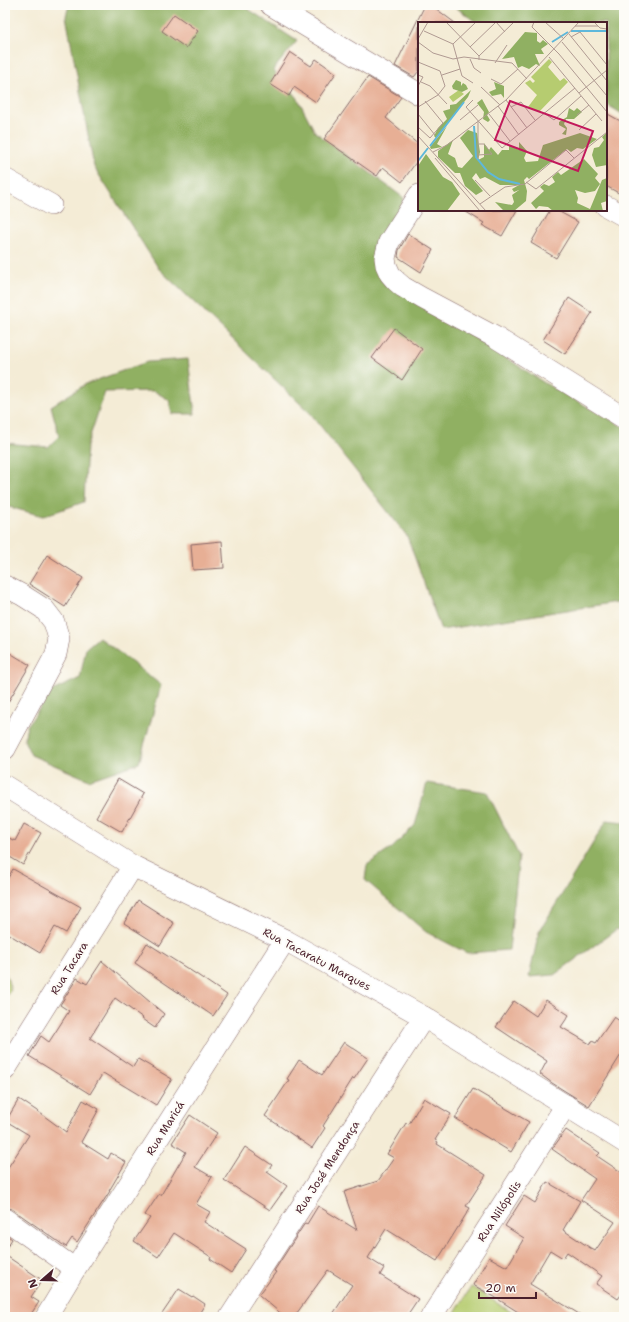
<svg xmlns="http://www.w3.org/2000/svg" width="629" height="1322" font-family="'Shantell Sans',sans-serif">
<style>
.green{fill:#b6cc70;stroke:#80764e}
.forest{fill:#90b062;stroke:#6d6846}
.building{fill:#e7af95}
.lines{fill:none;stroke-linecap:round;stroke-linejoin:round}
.minor-casing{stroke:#866767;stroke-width:22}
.minor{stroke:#fff;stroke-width:21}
.labels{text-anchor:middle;stroke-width:4;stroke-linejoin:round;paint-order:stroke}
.street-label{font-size:11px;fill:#4a1f2b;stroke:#fdfcf7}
.inset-river{fill:none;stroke:#5eb8db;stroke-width:2}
.inset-road{fill:none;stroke:#b09a92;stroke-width:1}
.view{fill:#c2185b;fill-opacity:0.15;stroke:#c2185b;stroke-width:2}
.inset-edge{fill:none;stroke:#4a1f2b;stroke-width:2}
</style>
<rect width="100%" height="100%" fill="#fdfcf7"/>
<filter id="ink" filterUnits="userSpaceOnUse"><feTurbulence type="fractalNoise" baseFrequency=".025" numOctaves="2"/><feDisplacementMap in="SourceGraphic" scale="8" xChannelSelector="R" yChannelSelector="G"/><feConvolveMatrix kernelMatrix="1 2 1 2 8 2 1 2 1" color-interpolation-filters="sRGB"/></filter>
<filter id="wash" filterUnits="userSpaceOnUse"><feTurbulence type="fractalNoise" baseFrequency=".012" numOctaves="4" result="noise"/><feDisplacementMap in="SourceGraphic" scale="16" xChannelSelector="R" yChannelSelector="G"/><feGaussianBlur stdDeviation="0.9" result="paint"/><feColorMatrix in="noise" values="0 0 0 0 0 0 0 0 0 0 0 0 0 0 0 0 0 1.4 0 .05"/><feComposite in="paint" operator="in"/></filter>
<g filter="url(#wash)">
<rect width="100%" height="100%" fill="#f4ecd6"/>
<g class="green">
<polygon points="5,971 11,990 5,997"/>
<polygon points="471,1287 472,1287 519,1317 462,1317 455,1313"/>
</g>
<g class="forest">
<polygon points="69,5 242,5 297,41 273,70 297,97 315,132 404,198 378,274 546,384 624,427 624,601 441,630 407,536 311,414 159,269 94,167 66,16"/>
<polygon points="453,5 624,5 624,115 606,104 606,23 477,23"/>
<polygon points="188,359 195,414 172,414 169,400 154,391 105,392 87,445 84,502 43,516 5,506 5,443 48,447 59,436 51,406 86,384 147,362"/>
<polygon points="99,637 161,685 139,763 89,780 31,755 24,740 27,726 52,691 80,678 86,648"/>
<polygon points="427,783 487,792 519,856 509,950 467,953 426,932 365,880 367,865 392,848 415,825"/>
<polygon points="607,820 624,822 624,932 617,929 554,975 529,977 539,932"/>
</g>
<g id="blocks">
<g class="building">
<polygon points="425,5 431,5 455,23 419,23 419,71 414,77 395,66"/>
<polygon points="174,14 198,31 186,48 162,31"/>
<polygon points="290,52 311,66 316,59 336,73 316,102 294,87 289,96 270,84"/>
<polygon points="368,77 401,97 386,118 419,145 419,158 402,182 383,167 377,176 324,139"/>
<polygon points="606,113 624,123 624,196 606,186"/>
<polygon points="463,210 517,210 502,236 482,225 484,223"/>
<polygon points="550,210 556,210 578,222 556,258 531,243"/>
<polygon points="408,234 433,250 421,272 398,257 399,250"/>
<polygon points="569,298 592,313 565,354 543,340"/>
<polygon points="394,328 422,349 402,380 372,358"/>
<polygon points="222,541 224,568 193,570 191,544"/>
<polygon points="47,555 83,578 65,607 29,584"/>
<polygon points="5,650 30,665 5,707"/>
<polygon points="118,779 143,794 122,832 96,817"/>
<polygon points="24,824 41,833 23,865 5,854 5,836 15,841"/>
<polygon points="13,869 81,907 66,933 55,927 40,953 5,932 5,883"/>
<polygon points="138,900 174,923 160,946 124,923"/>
<polygon points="147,943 196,974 227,995 213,1016 135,963"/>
<polygon points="102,961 164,1014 155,1028 142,1019 143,1018 115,998 90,1038 133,1067 138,1059 172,1079 156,1105 103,1073 90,1094 29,1056 41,1036 49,1042 69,1011 60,1005 77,978 87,984"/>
<polygon points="546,1000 569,1015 561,1027 590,1044 592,1041 596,1043 614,1017 624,1024 624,1050 589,1106 552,1083 540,1074 547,1061 496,1027 514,1001 536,1016"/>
<polygon points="344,1042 368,1058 354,1079 353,1078 323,1126 325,1128 312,1148 265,1116 289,1080 287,1079 299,1060 322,1075"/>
<polygon points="473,1089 529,1122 511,1152 455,1118"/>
<polygon points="424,1098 451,1114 435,1140 438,1142 437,1144 486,1175 466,1206 470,1208 437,1261 386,1229 368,1258 384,1268 380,1275 418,1299 406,1317 331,1317 352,1285 328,1270 294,1317 285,1317 259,1295 276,1272 274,1271 305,1223 307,1224 318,1206 357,1230 344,1192 378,1181 394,1158 387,1154 406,1123 409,1124"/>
<polygon points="19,1099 40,1113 66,1132 83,1100 99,1109 81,1142 108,1159 111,1153 126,1162 109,1191 110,1191 77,1242 72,1238 66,1247 12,1209 5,1207 5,1172 29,1135 6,1121"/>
<polygon points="190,1115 217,1133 195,1167 212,1177 196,1204 210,1212 204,1222 246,1249 231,1273 210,1259 211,1257 174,1233 158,1257 134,1241 150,1218 145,1215 159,1194 161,1195 186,1152 172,1143"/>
<polygon points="566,1130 600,1153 597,1156 624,1174 624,1291 618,1299 596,1284 602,1276 567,1252 563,1258 550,1250 530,1284 584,1317 526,1317 493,1296 473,1285 489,1257 507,1267 524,1238 505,1226 524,1196 535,1203 547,1182 580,1201 563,1230 595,1251 615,1222 581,1200 595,1179 552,1149"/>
<polygon points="245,1147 272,1165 267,1172 287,1186 270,1210 224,1180"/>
<polygon points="5,1234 12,1239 5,1250"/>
<polygon points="5,1255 42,1280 31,1297 39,1302 29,1317 5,1317"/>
<polygon points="179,1289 192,1297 193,1296 205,1304 197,1317 160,1317"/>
</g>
</g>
</g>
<g filter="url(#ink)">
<use href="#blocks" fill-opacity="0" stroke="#866767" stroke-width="1"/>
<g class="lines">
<defs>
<g id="minor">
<polyline points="271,5 419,94"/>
<polyline points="5,179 51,205"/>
<polyline points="419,195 389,242 385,258 386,265 390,274 396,281 403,287 422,298 495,337 624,418"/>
<polyline points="606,206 624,216"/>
<polyline points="5,586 22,595 44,609 54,622 59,639 56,654 5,749"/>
<polyline points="5,786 133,866 285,940 424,1017 624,1142"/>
<polyline points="5,1070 133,866"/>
<polyline points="5,1219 75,1269"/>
<polyline points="46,1317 75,1269 285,940"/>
<polyline points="230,1317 424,1017"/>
<polyline points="431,1317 566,1105"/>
</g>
</defs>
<use href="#minor" class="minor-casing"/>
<use href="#minor" class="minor"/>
</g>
</g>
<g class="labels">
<g class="street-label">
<text transform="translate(317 959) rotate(28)" y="4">Rua Tacaratu Marques</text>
<text transform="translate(69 968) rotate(-58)" y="4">Rua Tacara</text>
<text transform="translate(165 1128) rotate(-58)" y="4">Rua Maricá</text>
<text transform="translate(327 1167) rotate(-57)" y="4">Rua José Mendonça</text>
<text transform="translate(499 1211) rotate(-57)" y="4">Rua Nilópolis</text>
</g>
</g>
<g transform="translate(418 22)">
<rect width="189" height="189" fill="#f4ecd6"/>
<path d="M131 37 134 40 130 45 142 59 146 56 150 60 121 90 110 85 119 73 107 61 112 58 115 61 117 59 113 55ZM41 68 46 72 35 80 31 75Z" fill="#b6cc70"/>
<path d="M107 10 119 11V19L122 21 125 18 130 22 123 27 126 32H117L122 44 118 42 111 47 104 44 100 46 96 35 84 37ZM38 58 43 60V64L45 61 48 63 50 67 44 70 35 67 34 64ZM76 60 86 64V76L83 72 74 74 71 70 78 67ZM53 68 50 75 18 116 16 114 20 106 29 97 25 89 32 87V83L38 82ZM64 77 71 90 69 93 72 98 70 100 65 97 66 90 59 81ZM151 86 156 89 159 86 164 90 156 97H148L146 102 149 106 148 113 144 112 148 107 141 103V100L149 95ZM29 104 19 122 24 125 13 127 12 125ZM50 108 59 111 62 130 60 138 66 135V121L71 128 73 125 80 133 84 128H91V123L101 128V120L109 129 106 136 108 140 120 139 125 123 162 111 179 117 165 127 159 126 153 130 149 127 111 157 109 155 106 158 109 169 108 179 96 189H86L77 180 94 183 96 180 94 173 101 168 96 170 94 167 101 163H82L67 155 62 157 58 151 54 156 65 169 58 173 47 164 42 151H37L20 135V129L35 118 30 132 37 136 40 145 44 146 55 134 42 116ZM189 110V143L178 145 174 133 176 126 181 125 186 118 184 115ZM8 132 25 155 34 160 42 172 29 189H0V144ZM166 137 180 152 177 156 182 162 177 169 167 171 157 168 160 176 159 181 172 187 184 158 189 156V179L183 181 185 189H135L130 185 121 184 118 187 113 181 126 169 122 165 126 162 131 164 137 160 134 155 140 150 143 153Z" fill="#90b062"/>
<path class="inset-river" d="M153 9H189M134 20 150 10M56 104 58 135 70 150 81 157 102 162M12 124 46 80M0 139 10 126"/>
<path class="inset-road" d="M28 0 61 34M116 0 114 5 141 32 189 90M127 0 146 17M176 0 182 6 189 7M157 4H180M6 9 35 22M151 12 189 59M153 15 162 10 189 43M0 17 10 0M0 20 15 31 35 37 46 35 94 41 109 57M144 20 189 74M35 22 44 54 55 61M35 22 58 0M52 25 78 0 87 10M131 35 184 99M52 37 56 46 63 51M61 38V34L96 0M0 40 22 49 27 64 20 73 0 85M77 41 89 23M0 53 5 55 0 64M24 53 42 47M73 57 83 62 100 47M3 60 12 64 29 82M63 65 82 83M161 71 189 48M55 78 48 85 84 126 157 66M88 78 109 106M80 84 101 113M93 85 103 80 117 98M126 91 136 98 163 74M0 92 17 113M71 92 92 119M159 93 171 83M42 98 60 83M60 100V137M0 105 12 116 25 101 7 79M161 108 178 92M0 114 68 189M15 130 29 123 88 78 161 0M60 133 74 132 66 122H61M17 136 62 189M57 158 72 174M108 160 118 167 189 110M62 182 87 165 107 162 148 128 156 136"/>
<path class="view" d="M92 79 175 109 160 149 77 118Z"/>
<rect width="189" height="189" class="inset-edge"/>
</g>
<rect width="629" height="1322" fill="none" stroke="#fdfcf7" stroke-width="20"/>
<g transform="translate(42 1280) rotate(250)" stroke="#fdfcf7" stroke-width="3" paint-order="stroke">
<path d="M0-3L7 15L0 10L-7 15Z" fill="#4a1f2b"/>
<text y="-6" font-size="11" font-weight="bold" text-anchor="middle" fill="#4a1f2b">N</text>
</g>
<path d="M479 1292v6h57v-6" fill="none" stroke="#4a1f2b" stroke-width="2"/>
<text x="485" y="1292" font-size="12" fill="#4a1f2b" stroke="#fdfcf7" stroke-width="3" paint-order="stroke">20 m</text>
</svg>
